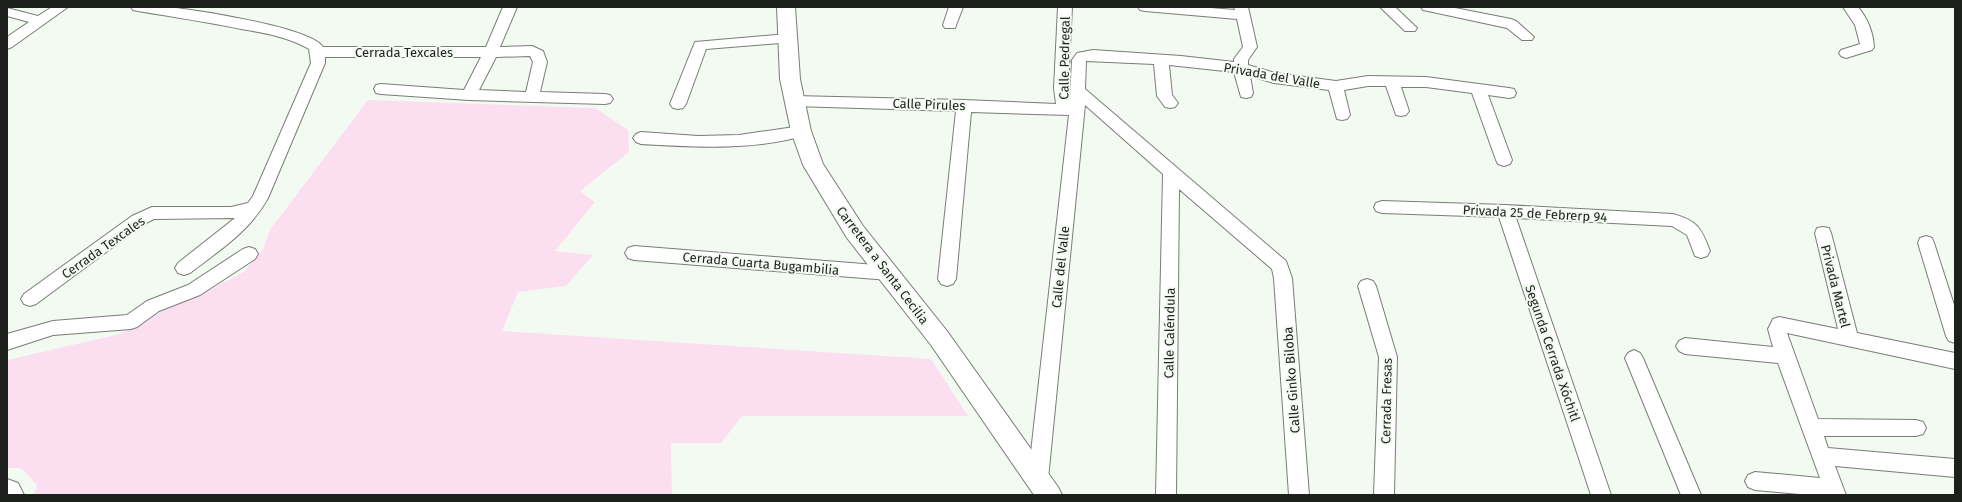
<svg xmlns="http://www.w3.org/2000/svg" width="1962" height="502" font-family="'Fira Sans',sans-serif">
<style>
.green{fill:#fbdff1}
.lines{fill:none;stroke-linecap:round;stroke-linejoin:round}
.street-casing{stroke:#787d76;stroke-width:2}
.secondary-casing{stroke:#787d76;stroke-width:2}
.street{fill:#fff;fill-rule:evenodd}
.secondary{fill:#fff;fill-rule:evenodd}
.labels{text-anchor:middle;stroke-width:4;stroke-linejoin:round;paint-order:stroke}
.street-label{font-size:13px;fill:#1e201e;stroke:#f3faf1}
</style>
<rect width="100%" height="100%" fill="#f3faf1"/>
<polygon class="green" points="368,100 595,108 628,130 629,152 580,191 595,202 555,251 593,255 566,286 518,292 502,331 931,359 968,416 742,416 721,443 671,443 672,495 34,495 37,485 21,468 7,468 7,360 120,334 165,310 194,298 244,272 263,249 270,230"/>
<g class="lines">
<defs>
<g id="street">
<polygon points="52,7 68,7 12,47 7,49 7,37 29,22 7,16 7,8 38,16"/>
<path d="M131 7C143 7 156 6 168 7 195 10 310 27 323 47H486L503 7H517L500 47 532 46 543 51 547 62 540 92 605 94 610 95 613 99 610 103 605 104 469 100 381 94 376 93 374 89 376 85 381 84 464 90 481 57H325V63L268 198C250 231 220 250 190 273L184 275 178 273 175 268 178 263 235 218 154 219 144 224 36 304 30 306 24 304 21 299 24 294 132 216 152 207H231L248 203 253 196 311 63 309 49C288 37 265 33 241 29 207 22 173 17 138 11L133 10ZM530 56 533 62 526 92 479 90 496 57Z"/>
<polygon points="949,7 963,7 955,28 945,28 943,25"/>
<polygon points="1058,7 1072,7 1068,88 1070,98 1072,60 1077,53 1093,50 1181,56 1234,62 1234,59 1243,47 1237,19 1145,11 1140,10 1138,7 1199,7 1235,10 1234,7 1248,7 1257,47 1248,60 1248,65 1275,73 1336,81 1368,76 1426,77 1509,88 1514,89 1516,93 1514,97 1509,98 1488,95 1512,160 1510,164 1504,166 1498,164 1496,160 1472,93 1426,87 1401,87 1409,111 1406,115 1401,116 1396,115 1386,86 1368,86 1344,90 1350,115 1347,119 1342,120 1337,119 1329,90 1274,83 1250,76 1253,93 1251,97 1246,98 1241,97 1234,72 1169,65 1172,95 1178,103 1175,107 1170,108 1165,107 1157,96 1154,64 1086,61 1085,89 1286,261 1292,278 1309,495 1289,495 1274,278 1272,269 1179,189 1176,495 1156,495 1163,174 1085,105 1048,479 1045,485 1038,488 1031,485 1028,479 1069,115 971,112 956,279 953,284 947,286 941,284 938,279 956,111 794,106 789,105 786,101 789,97 794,96 964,100 1056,104 1054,88"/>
<polygon points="1380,7 1395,7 1417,28 1415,31 1405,31"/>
<polygon points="1421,7 1450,7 1511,19 1516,21 1534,37 1532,40 1522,40 1507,28 1428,11 1423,10"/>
<path d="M1843 7H1858C1868 19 1873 32 1874 47L1872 50 1846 58 1841 56 1839 53 1841 50 1860 44 1855 25Z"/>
<polygon points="787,34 792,36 794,39 792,42 706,49 686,104 683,108 678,109 673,108 670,104 695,42"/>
<path d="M801 126 806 127 809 131 806 135C753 151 696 147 641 144L636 142 633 138 636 134 641 132 698 136 739 135Z"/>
<path d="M1382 201 1505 205 1673 214C1697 221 1701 227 1710 251L1707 256 1701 258 1695 256 1687 235 1672 226 1516 218 1611 495H1591L1499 217 1382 213 1376 211 1374 207 1376 203Z"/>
<polygon points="1823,227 1829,228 1831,233 1857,333 1955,353 1955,369 1787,333 1818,419 1916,420 1923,422 1926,428 1923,434 1916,436 1824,436 1828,448 1955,459 1955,477 1835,466 1846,495 1810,495 1755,490 1748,487 1745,481 1748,475 1755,472 1820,478 1778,363 1685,354 1679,351 1676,346 1679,341 1685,338 1773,347 1768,329 1773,319 1779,317 1838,329 1815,233 1817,228"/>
<polygon points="1926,236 1932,238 1934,243 1955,308 1955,343 1949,341 1946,336 1918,243 1920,238"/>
<polygon points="634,246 889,266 895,268 898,273 895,278 889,280 634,260 628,258 625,253 628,248"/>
<polygon points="249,247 255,249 258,254 255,259 200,295 159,311 137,327 131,329 53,335 7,350 7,334 53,321 127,315 147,301 188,285 243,249"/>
<polygon points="1367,279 1373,281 1376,286 1397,357 1394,495 1374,495 1379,357 1358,286 1361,281"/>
<polygon points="1634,350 1640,353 1643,358 1701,495 1681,495 1625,358 1628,353"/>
<polygon points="7,479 18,483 24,495 7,495"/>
</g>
<polygon id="secondary" points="777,7 795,7 800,79 811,131 823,164 863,226 947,331 1058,487 1062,495 1034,495 931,345 847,238 803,165 791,131 780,79"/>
</defs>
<use href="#street" class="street-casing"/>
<use href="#secondary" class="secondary-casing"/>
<use href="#street" class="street"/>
<use href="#secondary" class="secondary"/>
</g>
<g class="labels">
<g class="street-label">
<text x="404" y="57">Cerrada Texcales</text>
<text transform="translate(1064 58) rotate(-89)" y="5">Calle Pedregal</text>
<text transform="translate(1272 75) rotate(10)" y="5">Privada del Valle</text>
<text transform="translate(929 104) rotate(2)" y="5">Calle Pirules</text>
<text transform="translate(1535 213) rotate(3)" y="5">Privada 25 de Febrerp 94</text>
<text transform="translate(103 247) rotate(-35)" y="5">Cerrada Texcales</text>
<text transform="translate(761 263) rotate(5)" y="5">Cerrada Cuarta Bugambilia</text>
<text transform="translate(883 265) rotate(53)" y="5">Carretera a Santa Cecilia</text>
<text transform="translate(1060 267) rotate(-84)" y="5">Calle del Valle</text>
<text transform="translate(1836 286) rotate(76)" y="5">Privada Martel</text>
<text transform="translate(1169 333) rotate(-89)" y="5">Calle Caléndula</text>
<text transform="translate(1553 353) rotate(71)" y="5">Segunda Cerrada Xóchitl</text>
<text transform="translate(1291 380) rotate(-94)" y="5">Calle Ginko Biloba</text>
<text transform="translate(1386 401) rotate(-89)" y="5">Cerrada Fresas</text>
</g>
</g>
<rect width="1962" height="502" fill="none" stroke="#1e201e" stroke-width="16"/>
</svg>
